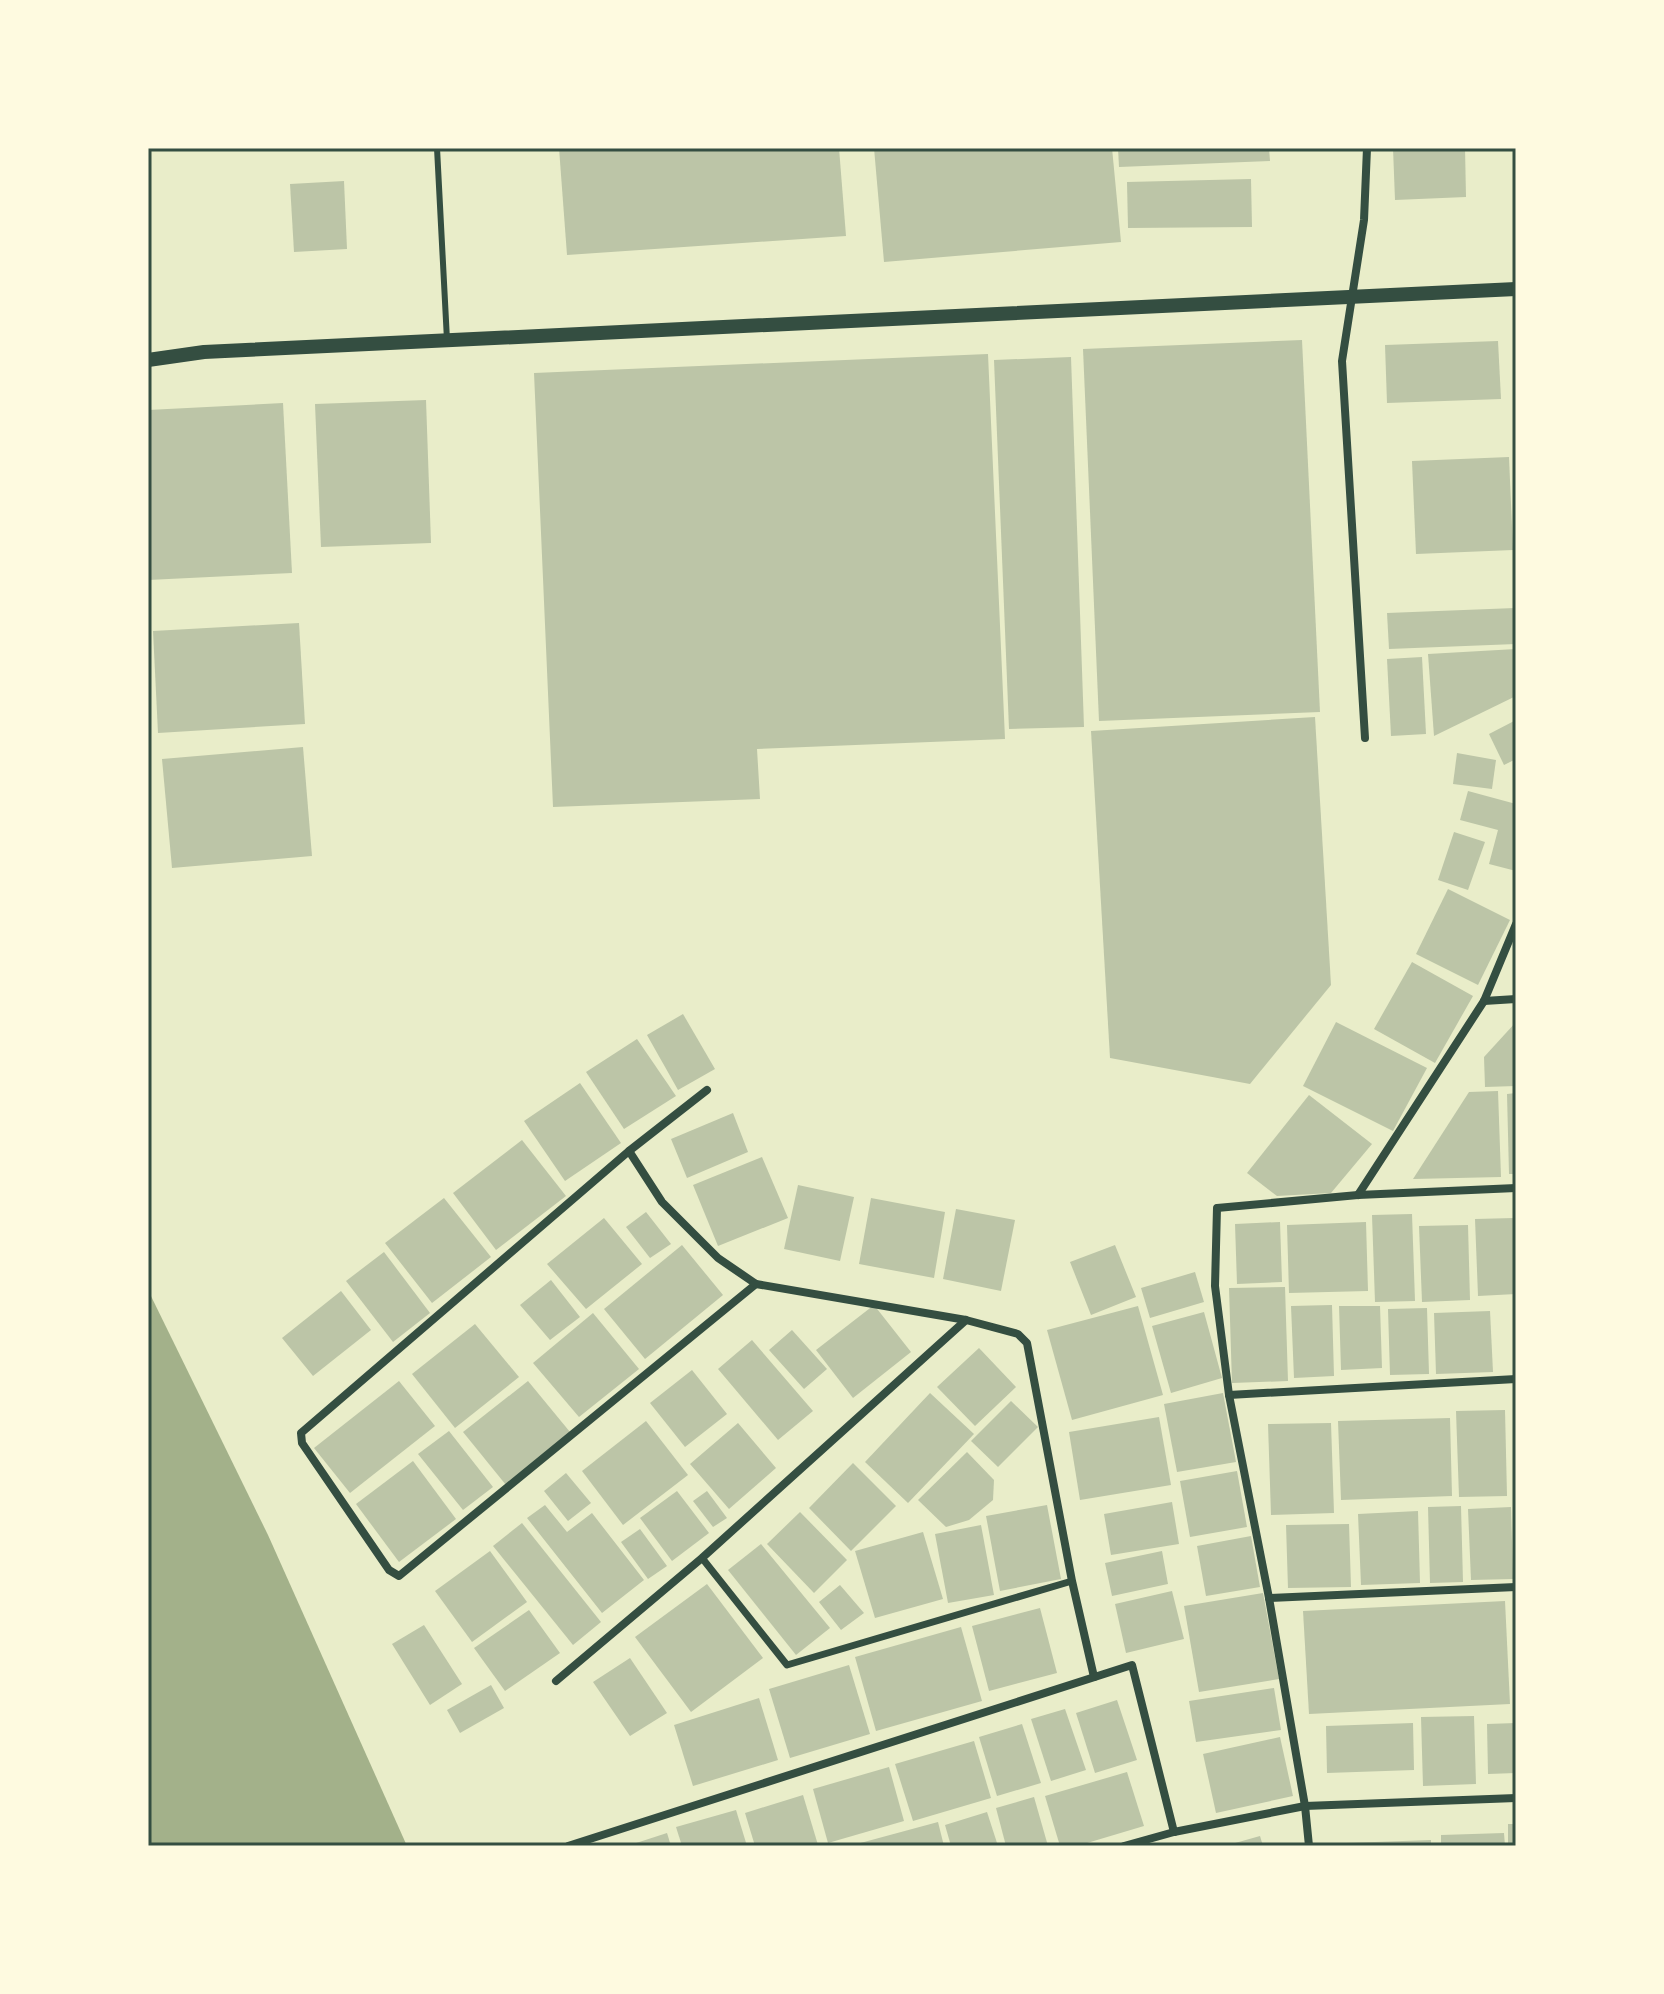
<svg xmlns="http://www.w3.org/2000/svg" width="1664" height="1994" font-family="Rubik,sans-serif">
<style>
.water{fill:#a3b18a}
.building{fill:#bcc5a7}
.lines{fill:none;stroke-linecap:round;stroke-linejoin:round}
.service{stroke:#344e41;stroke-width:6}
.pedestrian{stroke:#344e41;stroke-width:7}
.minor{stroke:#344e41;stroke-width:8}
.tertiary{stroke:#344e41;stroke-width:14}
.neatline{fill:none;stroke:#344e41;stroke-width:3}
</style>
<rect width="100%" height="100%" fill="#e9edc9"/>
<polygon class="water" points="148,1290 268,1535 407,1846 148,1846"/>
<g class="building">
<polygon points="559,148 839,148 846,236 567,255"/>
<polygon points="874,148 1112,148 1121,242 884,262"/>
<polygon points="1118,148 1269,148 1270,161 1119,167"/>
<polygon points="1393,148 1465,148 1466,197 1395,200"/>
<polygon points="1251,179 1252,227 1128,228 1127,182"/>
<polygon points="344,181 347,249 294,252 290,184"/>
<polygon points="1302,340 1320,712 1099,721 1083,349"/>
<polygon points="1498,341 1501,399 1387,403 1385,345"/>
<polygon points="988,354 1005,739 757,749 760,799 553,807 534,373"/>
<polygon points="1071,357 1084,727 1009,729 994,360"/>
<polygon points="426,400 431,543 321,547 315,404"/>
<polygon points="283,403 292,573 148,580 148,410"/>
<polygon points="1509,457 1513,550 1416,554 1412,461"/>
<polygon points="1515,608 1516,644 1389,649 1387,613"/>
<polygon points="299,623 305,724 158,733 153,631"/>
<polygon points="1516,649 1516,696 1434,736 1428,654"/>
<polygon points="1422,657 1426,734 1391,736 1387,659"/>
<polygon points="1315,717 1331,985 1250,1084 1110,1058 1091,731"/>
<polygon points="1516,720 1516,759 1504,765 1489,734"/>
<polygon points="303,747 312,856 172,868 162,759"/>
<polygon points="1457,753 1496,760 1492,789 1453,784"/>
<polygon points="1468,791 1516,804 1516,871 1489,864 1498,830 1460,820"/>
<polygon points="1454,832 1485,842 1468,890 1438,880"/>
<polygon points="1448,889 1510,920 1478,985 1416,954"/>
<polygon points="1412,962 1473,996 1435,1063 1374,1029"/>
<polygon points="683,1014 715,1069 678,1090 647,1035"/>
<polygon points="1336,1022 1427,1068 1393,1131 1303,1086"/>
<polygon points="1516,1022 1516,1086 1485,1087 1484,1057"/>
<polygon points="637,1039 676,1096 624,1129 586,1072"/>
<polygon points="580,1083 621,1143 565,1181 524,1121"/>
<polygon points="1498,1091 1501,1177 1413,1179 1469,1092"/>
<polygon points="1516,1093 1516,1174 1509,1174 1507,1094"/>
<polygon points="1309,1095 1372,1144 1331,1193 1277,1196 1247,1173"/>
<polygon points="733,1113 748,1152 687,1178 671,1139"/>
<polygon points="522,1140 566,1196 496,1250 453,1193"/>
<polygon points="762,1157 788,1218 718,1246 693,1185"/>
<polygon points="798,1185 854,1197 840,1261 784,1249"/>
<polygon points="444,1198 491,1257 432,1303 385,1243"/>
<polygon points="871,1198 945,1212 934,1278 859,1264"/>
<polygon points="956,1209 1015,1220 1001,1291 943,1279"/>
<polygon points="646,1212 671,1244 650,1258 626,1227"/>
<polygon points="1412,1214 1415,1301 1375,1302 1372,1215"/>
<polygon points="604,1218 642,1264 586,1309 547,1264"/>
<polygon points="1514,1218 1516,1294 1478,1296 1475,1219"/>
<polygon points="1280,1222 1282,1282 1237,1284 1235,1224"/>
<polygon points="1366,1222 1368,1291 1289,1293 1287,1225"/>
<polygon points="1468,1225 1470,1300 1422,1302 1419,1226"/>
<polygon points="682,1245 723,1295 645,1359 604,1309"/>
<polygon points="1115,1245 1136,1297 1091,1315 1070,1262"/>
<polygon points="384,1252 430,1313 393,1342 346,1281"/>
<polygon points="1195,1272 1204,1302 1150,1318 1141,1288"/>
<polygon points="551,1280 580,1317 550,1340 520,1305"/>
<polygon points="1285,1287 1288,1381 1232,1383 1229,1288"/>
<polygon points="341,1291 371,1330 313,1376 282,1338"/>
<polygon points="874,1305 911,1352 853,1398 816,1350"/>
<polygon points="1332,1305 1334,1376 1294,1378 1291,1306"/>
<polygon points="1138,1306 1163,1395 1072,1420 1047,1330"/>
<polygon points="1339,1306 1380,1306 1382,1368 1341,1370"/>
<polygon points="1427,1308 1429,1374 1390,1375 1388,1309"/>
<polygon points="1490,1311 1493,1372 1436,1374 1434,1313"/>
<polygon points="1204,1312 1222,1378 1171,1393 1152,1326"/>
<polygon points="593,1313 639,1369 579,1417 533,1363"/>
<polygon points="475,1324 519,1377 455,1428 412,1374"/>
<polygon points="792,1330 827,1369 804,1389 769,1350"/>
<polygon points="752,1340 813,1411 778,1440 718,1369"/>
<polygon points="979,1348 1016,1387 975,1426 937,1387"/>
<polygon points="692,1370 727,1414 685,1447 650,1403"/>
<polygon points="399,1381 435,1426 350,1493 314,1448"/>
<polygon points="528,1381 570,1432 506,1485 463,1432"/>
<polygon points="930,1393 974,1434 908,1503 865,1462"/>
<polygon points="1223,1393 1236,1462 1177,1472 1164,1404"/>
<polygon points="1011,1401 1038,1427 998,1467 971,1441"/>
<polygon points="1505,1410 1507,1496 1459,1497 1456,1411"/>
<polygon points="1159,1417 1171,1485 1080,1500 1069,1432"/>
<polygon points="1450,1418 1452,1496 1341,1500 1338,1421"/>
<polygon points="646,1421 688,1475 623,1525 582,1471"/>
<polygon points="738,1423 776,1468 729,1509 690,1464"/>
<polygon points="1331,1423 1334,1513 1271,1515 1268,1424"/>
<polygon points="449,1431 493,1487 463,1510 418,1454"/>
<polygon points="967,1452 994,1480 993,1500 969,1520 946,1527 918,1500"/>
<polygon points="413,1461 456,1519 399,1562 356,1504"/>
<polygon points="853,1463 896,1506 851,1551 809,1508"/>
<polygon points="1237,1471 1247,1527 1190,1537 1180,1481"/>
<polygon points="566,1473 591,1503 568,1521 544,1491"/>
<polygon points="677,1491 709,1533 672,1561 640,1518"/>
<polygon points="707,1491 727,1518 713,1527 693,1501"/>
<polygon points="1172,1502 1179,1544 1111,1555 1104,1514"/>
<polygon points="545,1505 567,1532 592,1513 644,1580 602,1613 527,1518"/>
<polygon points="1047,1505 1061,1579 1000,1591 986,1516"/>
<polygon points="1461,1506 1463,1582 1430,1583 1428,1507"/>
<polygon points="1511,1507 1513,1579 1471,1580 1468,1509"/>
<polygon points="1418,1511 1420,1583 1361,1585 1358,1514"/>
<polygon points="800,1512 847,1560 814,1593 767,1544"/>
<polygon points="522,1523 601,1622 573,1645 493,1546"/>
<polygon points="1349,1524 1351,1587 1288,1588 1286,1525"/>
<polygon points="981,1525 994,1595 948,1603 935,1534"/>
<polygon points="640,1529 667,1566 648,1579 621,1542"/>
<polygon points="923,1532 943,1599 875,1618 855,1551"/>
<polygon points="1251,1536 1260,1587 1206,1596 1197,1546"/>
<polygon points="761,1544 830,1628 796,1655 728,1570"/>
<polygon points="490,1551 527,1602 472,1642 435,1591"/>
<polygon points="1162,1551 1168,1584 1112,1596 1105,1563"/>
<polygon points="707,1584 763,1658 691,1712 635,1637"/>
<polygon points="840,1585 864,1613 841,1630 819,1602"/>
<polygon points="1172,1591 1184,1639 1126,1653 1115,1604"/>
<polygon points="1263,1593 1279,1679 1199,1692 1184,1606"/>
<polygon points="1505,1601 1510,1704 1309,1714 1303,1611"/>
<polygon points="1040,1608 1057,1673 989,1691 972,1626"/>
<polygon points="529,1610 560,1653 505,1691 474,1648"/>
<polygon points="424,1625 462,1684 430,1705 392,1644"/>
<polygon points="961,1627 982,1701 876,1731 855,1657"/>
<polygon points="630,1658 667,1713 630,1736 593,1682"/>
<polygon points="849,1665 870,1734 790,1758 769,1689"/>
<polygon points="491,1685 504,1708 460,1733 447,1710"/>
<polygon points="1274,1688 1281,1730 1196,1742 1189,1701"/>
<polygon points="759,1698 778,1760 693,1786 674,1725"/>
<polygon points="1117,1700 1137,1760 1095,1773 1076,1713"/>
<polygon points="1065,1709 1086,1770 1051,1781 1031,1719"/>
<polygon points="1474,1716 1476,1784 1423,1786 1421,1717"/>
<polygon points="1413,1723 1414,1770 1327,1773 1326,1726"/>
<polygon points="1516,1723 1516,1773 1488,1774 1487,1724"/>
<polygon points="1022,1724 1041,1783 997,1796 979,1737"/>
<polygon points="1280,1737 1293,1796 1216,1813 1203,1754"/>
<polygon points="974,1741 991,1798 913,1821 895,1764"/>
<polygon points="889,1767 904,1821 828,1843 813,1789"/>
<polygon points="1127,1772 1144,1826 1077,1846 1060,1846 1045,1796"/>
<polygon points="803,1795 818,1845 755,1846 745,1813"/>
<polygon points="1034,1797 1048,1846 1006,1846 996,1808"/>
<polygon points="736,1810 747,1846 682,1846 676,1827"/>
<polygon points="987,1812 998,1846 951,1846 945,1825"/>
<polygon points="938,1822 944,1846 853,1846 853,1845"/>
<rect x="1508" y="1824" width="8" height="22"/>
<polygon points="667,1833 671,1846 630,1846 630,1845"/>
<polygon points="1504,1833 1505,1846 1441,1846 1441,1835"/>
<polygon points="1260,1836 1263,1846 1228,1846 1228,1845"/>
<polygon points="1431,1840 1431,1846 1347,1846 1347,1843"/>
</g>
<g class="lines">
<polyline class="service" points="437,148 447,340"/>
<polyline class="pedestrian" points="702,1558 787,1665 1072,1581"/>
<g class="minor">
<polyline points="1365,738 1342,361 1364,220 1367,148"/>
<polyline points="1484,1001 1516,999"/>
<polyline points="707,1090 629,1151 301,1433 302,1443 389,1570 399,1576 756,1284"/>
<polyline points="629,1151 662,1202 718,1258 756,1284 966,1320 1018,1334 1027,1343 1072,1581 1094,1677"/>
<polyline points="1358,1195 1484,1001 1516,924"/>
<polyline points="1229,1395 1516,1379"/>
<polyline points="1269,1598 1516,1587"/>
<polyline points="556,1681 702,1558 966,1320"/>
<polyline points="568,1846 1132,1665 1174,1832"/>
<polyline points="1124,1846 1174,1832 1305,1806 1516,1798"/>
<polyline points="1309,1846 1305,1806 1269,1598 1229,1395 1215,1286 1217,1208 1358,1195 1516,1188"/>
</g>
<polyline class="tertiary" points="148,360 204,352 1516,289"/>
</g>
<rect width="1664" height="1994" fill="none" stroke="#fefae0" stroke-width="300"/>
<rect x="150" y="150" width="1364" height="1694" class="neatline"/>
</svg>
